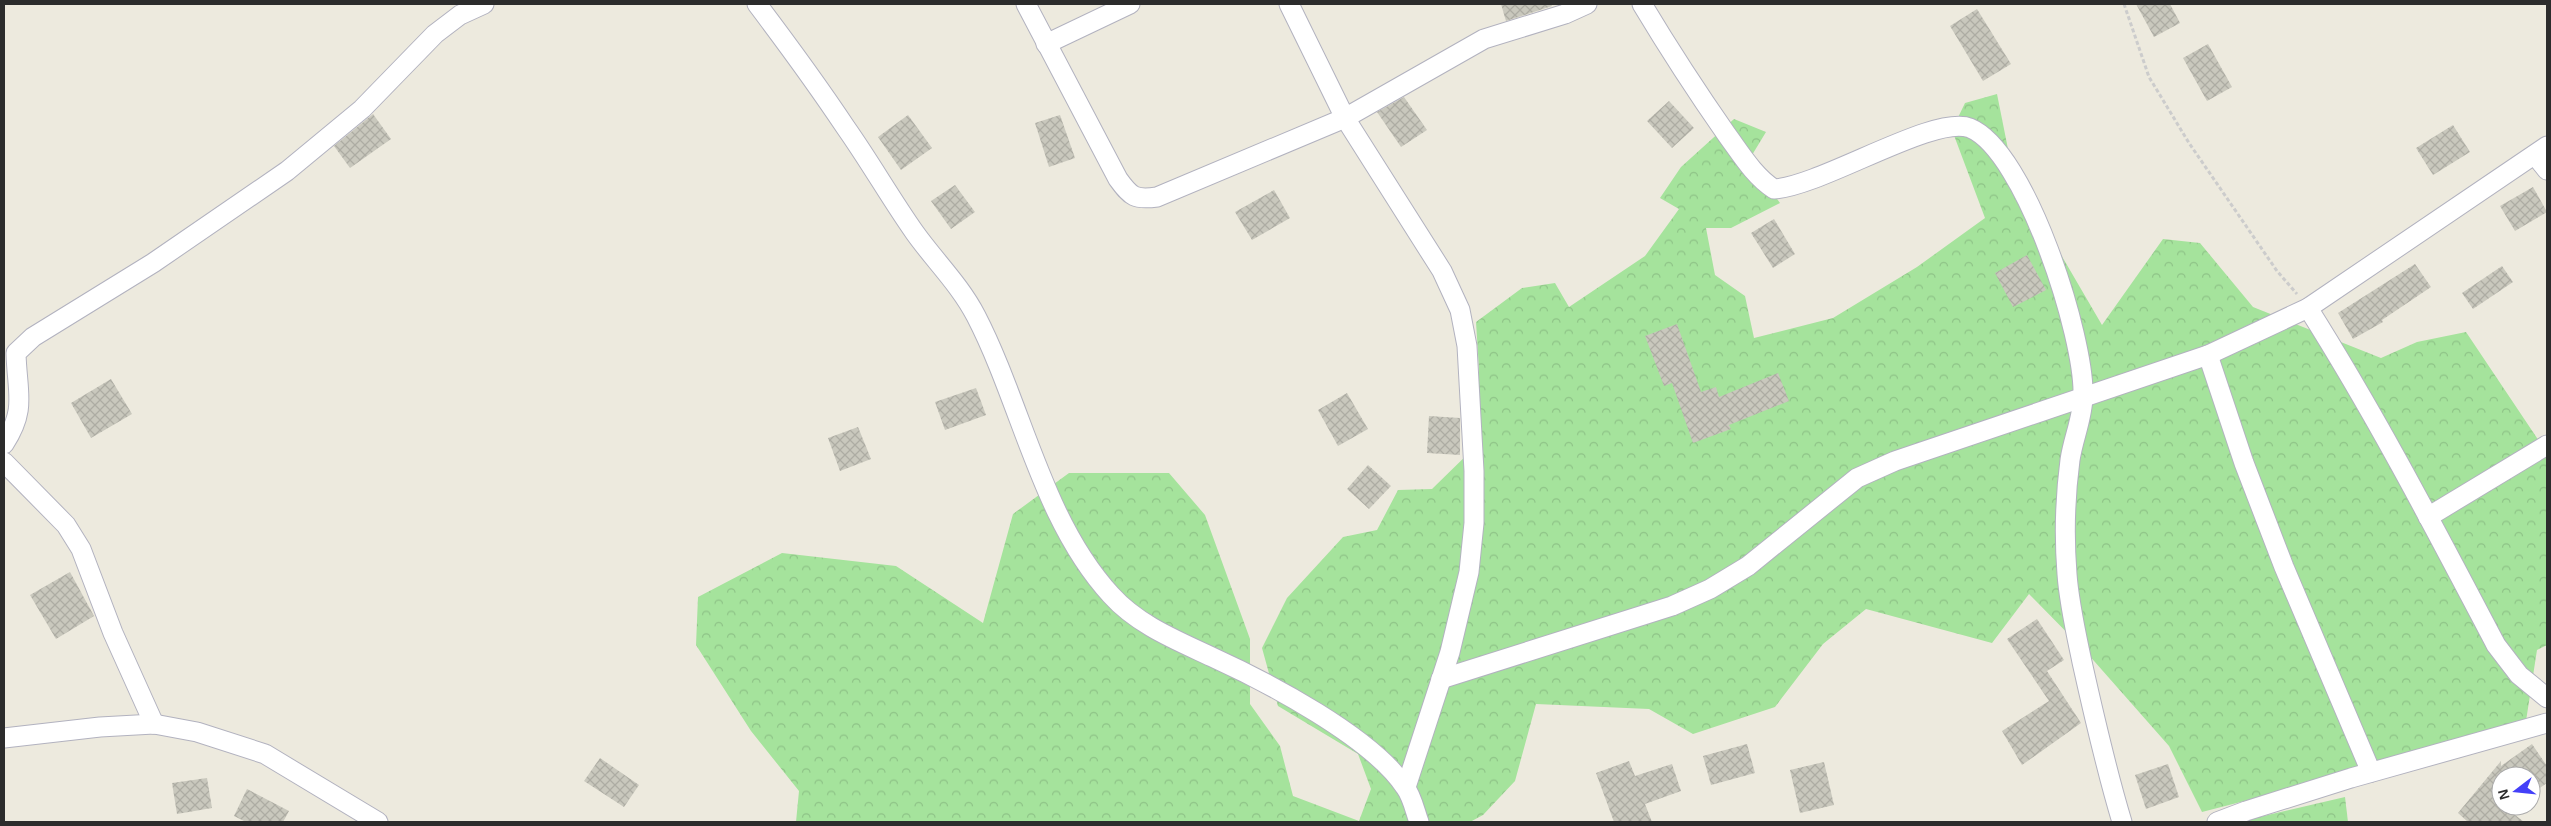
<svg xmlns="http://www.w3.org/2000/svg" width="2551" height="826" font-family="Helvetica,sans-serif">
<style>
.forest{fill:url(#forest-crowns)}
.building{fill:url(#building-cross-hatch)}
.lines{fill:none;stroke-linecap:round;stroke-linejoin:round}
.minor-casing{stroke:#b2b2bf;stroke-width:21}
.path{stroke:#ccc;stroke-width:3;stroke-dasharray:4 2.5;stroke-linecap:butt}
.minor{stroke:#fff;stroke-width:19}
</style>
<defs>
<pattern id="forest-crowns" width="20" height="18" patternUnits="userSpaceOnUse" patternTransform="scale(1.25)"><rect width="20" height="18" fill="#a5e39c"/><path d="M2 6a3 3 0 1 1 6 0M12 15a3 3 0 1 1 6 0" fill="none" stroke="#8ec387"/></pattern>
<pattern id="building-cross-hatch" width="8" height="8" patternUnits="userSpaceOnUse" patternTransform="scale(1.25)"><rect width="8" height="8" fill="#c9c8bd"/><path d="M0 0l8 8M0 8l8-8" fill="none" stroke="#adaca3"/></pattern>
</defs>
<rect width="100%" height="100%" fill="#edeade"/>
<g class="forest">
<polygon points="1997,94 2015,184 2053,241 2102,325 2163,239 2200,243 2253,307 2381,358 2417,342 2466,332 2547,453 2547,645 2537,650 2526,721 2330,779 2202,812 2169,746 2087,653 2029,594 1992,643 1866,609 1823,644 1775,707 1693,734 1649,709 1536,704 1515,781 1483,815 1470,822 796,822 799,791 751,731 696,645 698,597 782,553 896,566 983,623 1013,514 1069,473 1169,473 1205,515 1250,639 1250,704 1280,746 1293,796 1359,821 1371,789 1358,754 1278,706 1262,648 1287,598 1343,537 1377,530 1398,490 1432,489 1476,446 1479,369 1476,322 1522,288 1555,283 1569,307 1645,256 1679,209 1660,198 1681,167 1734,119 1766,132 1749,160 1780,203 1731,228 1706,228 1715,275 1745,296 1754,338 1833,318 1917,267 1985,218 1952,130 1965,103"/>
<polygon points="2345,797 2348,822 2239,822 2242,821"/>
</g>
<g class="building">
<polygon points="1501,4 1551,4 1552,6 1506,21"/>
<polygon points="2136,4 2170,4 2180,23 2154,37"/>
<polygon points="1977,9 2011,64 1983,81 1950,26"/>
<polygon points="2208,44 2232,87 2207,101 2183,58"/>
<polygon points="1404,97 1427,130 1401,147 1377,112"/>
<polygon points="1669,101 1694,128 1672,148 1647,121"/>
<polygon points="373,114 391,139 350,168 334,146"/>
<polygon points="908,115 932,148 901,170 878,137"/>
<polygon points="1060,115 1075,158 1049,167 1035,123"/>
<polygon points="2453,125 2470,152 2433,175 2416,148"/>
<polygon points="955,185 975,212 951,229 931,201"/>
<polygon points="2533,187 2547,212 2515,231 2500,206"/>
<polygon points="1274,190 1290,218 1252,240 1235,212"/>
<polygon points="1774,219 1795,254 1773,268 1751,233"/>
<polygon points="2027,255 2046,290 2013,307 1995,273"/>
<polygon points="2415,264 2431,287 2382,320 2383,322 2353,339 2338,313"/>
<polygon points="2502,266 2513,282 2473,309 2462,293"/>
<polygon points="1677,324 1701,392 1716,387 1719,397 1778,373 1789,401 1729,425 1731,429 1693,443 1672,383 1664,386 1645,336"/>
<polygon points="111,379 132,414 91,438 71,403"/>
<polygon points="976,388 986,415 945,430 935,402"/>
<polygon points="1347,393 1368,429 1338,446 1318,410"/>
<polygon points="1429,416 1460,418 1460,455 1427,453"/>
<polygon points="858,427 871,459 840,471 828,438"/>
<polygon points="1368,465 1391,486 1369,509 1347,489"/>
<polygon points="70,572 94,616 56,639 30,595"/>
<polygon points="2037,619 2064,660 2047,671 2081,723 2022,765 2002,731 2049,701 2007,639"/>
<polygon points="1747,744 1755,773 1711,785 1703,756"/>
<polygon points="2532,744 2547,766 2547,783 2531,794 2531,776 2501,776 2501,806 2504,806 2524,822 2468,822 2458,813 2501,761 2501,766"/>
<polygon points="600,758 639,785 624,807 584,781"/>
<polygon points="1629,761 1635,776 1672,764 1681,791 1645,804 1652,822 1614,822 1596,773"/>
<polygon points="1824,762 1834,805 1800,813 1790,770"/>
<polygon points="2168,764 2179,797 2146,809 2135,775"/>
<polygon points="207,778 212,808 177,814 172,783"/>
<polygon points="247,789 289,811 283,822 246,822 234,816"/>
</g>
<g class="lines">
<defs>
<g id="minor">
<path d="M757 4C788 45 818 86 846 128 870 162 891 199 915 233 935 261 960 285 976 316 1022 405 1042 520 1111 595 1138 625 1176 640 1212 657 1267 682 1372 737 1405 787 1412 796 1415 811 1419 822"/>
<path d="M1026 4 1118 179C1131 197 1135 200 1157 197L1345 118 1484 39 1565 14 1587 4"/>
<polyline points="1289,4 1345,118 1442,271 1460,310 1467,346 1474,471 1474,523 1469,572 1450,652 1406,787"/>
<path d="M1642 4C1669 49 1697 92 1727 135 1741 154 1754 176 1774 189 1822 186 1934 114 1970 128 2026 151 2085 338 2083 396 2083 417 2073 439 2070 460 2065 498 2064 536 2067 574 2069 603 2076 633 2082 662 2094 716 2106 769 2122 822"/>
<polyline points="1046,44 1130,4"/>
<polyline points="2535,155 2547,170"/>
<path d="M2308 308C2377 417 2436 531 2496 645L2519 675 2547 698"/>
<polyline points="2208,355 2244,463 2284,567 2371,772"/>
<path d="M4 444C27 409 17 393 16 353L33 337 153 263 287 171 362 109 435 34 460 15 484 4"/>
<polyline points="4,462 66,525 81,549 113,633 154,724"/>
<polyline points="2428,517 2547,445"/>
<polyline points="1441,679 1672,606 1710,589 1748,566 1857,478 1895,461 2208,355 2308,308 2547,146"/>
<polyline points="4,738 100,727 154,724 197,732 265,754 378,822"/>
<polyline points="2217,822 2246,811 2351,778 2547,723"/>
</g>
</defs>
<use href="#minor" class="minor-casing"/>
<polyline class="path" points="2124,4 2149,77 2189,143 2277,271 2297,294"/>
<use href="#minor" class="minor"/>
</g>
<rect width="2551" height="826" fill="none" stroke="#2c2c2c" stroke-width="10"/>
<g transform="translate(2516 791) rotate(254)"><circle r="24" fill="#ffffff" stroke="#ababab"/>
<path d="M0-4L9 19L0 12L-9 19Z" fill="#4440f8"/>
<text y="-8" font-size="14" font-weight="bold" text-anchor="middle" fill="#2c2c2c">N</text>
</g>
</svg>
